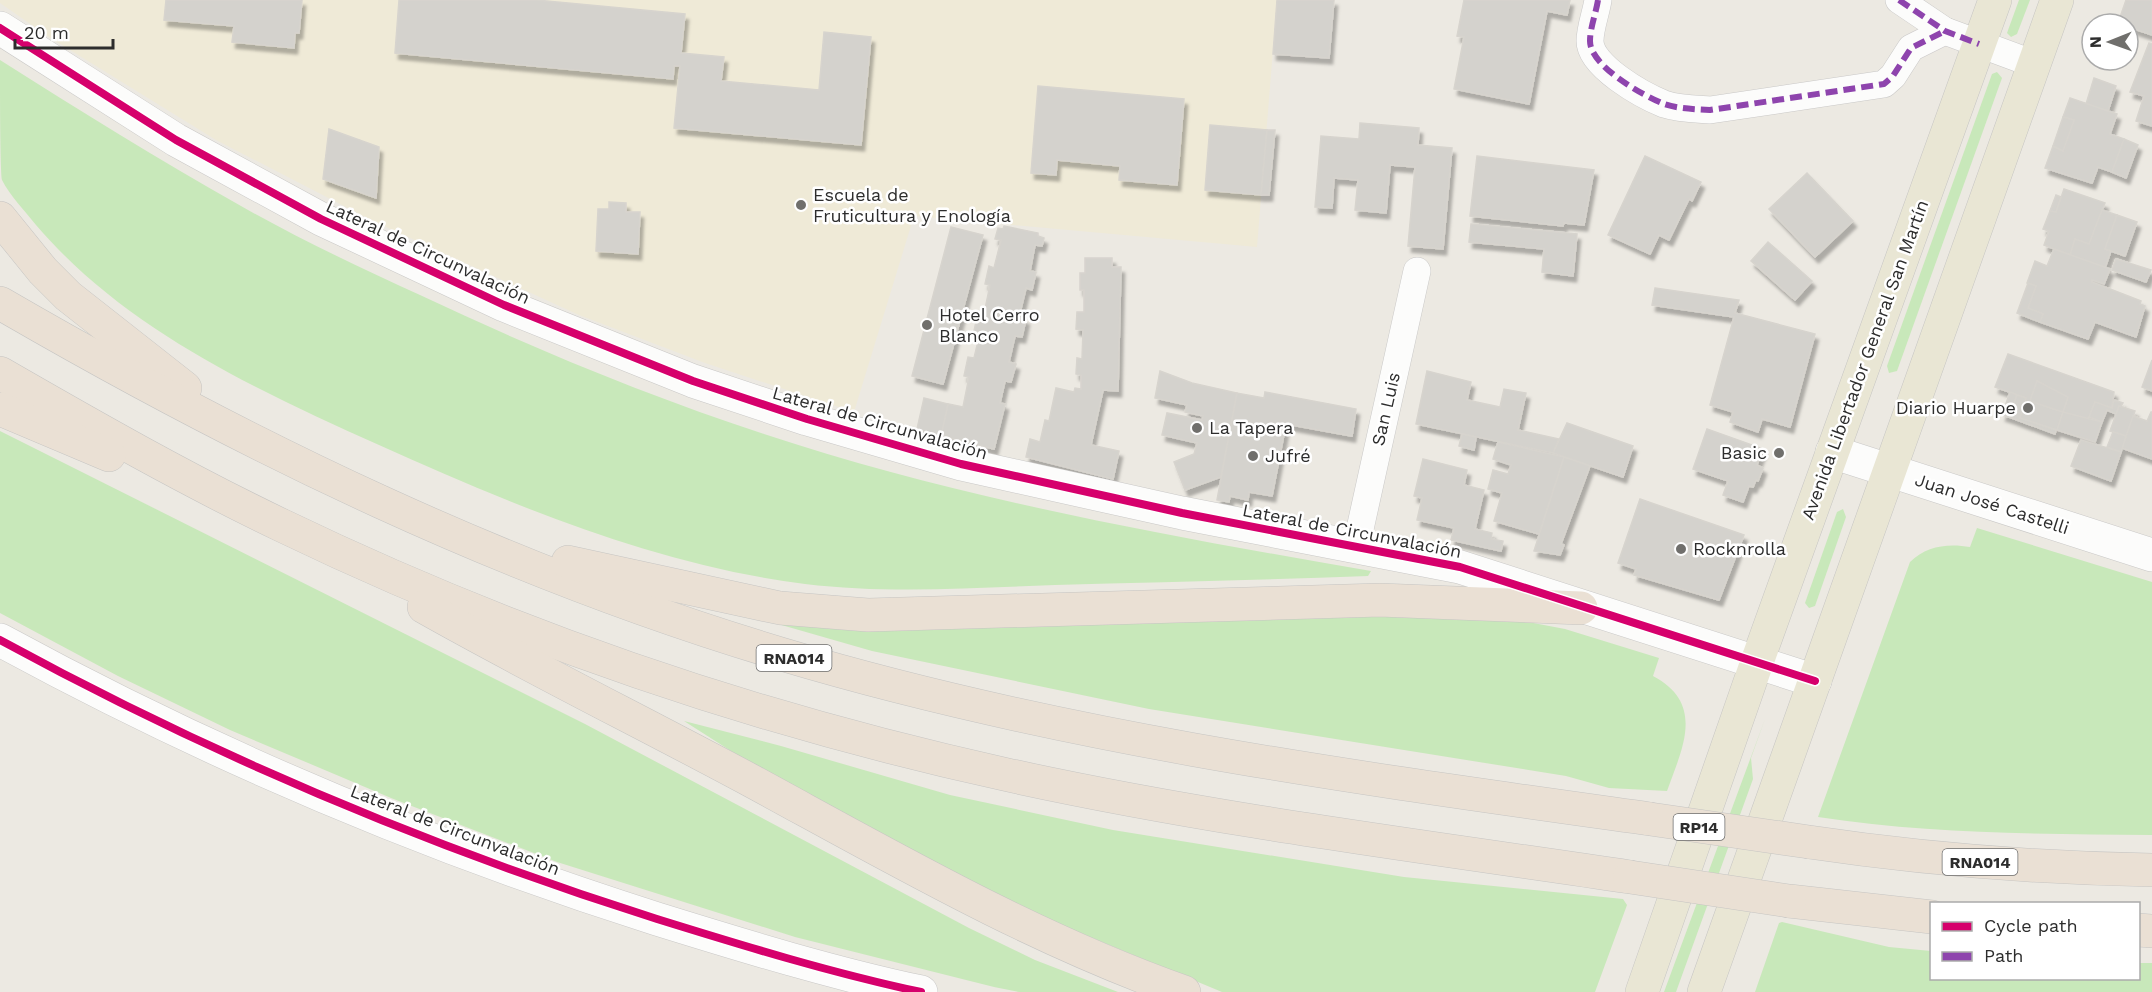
<svg xmlns="http://www.w3.org/2000/svg" width="2152" height="992" font-family="'Work Sans',sans-serif">
<style>
.education{fill:#efead7}
.green{fill:#c8e8ba}
.building{fill:#d4d2cd;stroke:#d7d4ce;stroke-width:1.5;filter:url(#shadow)}
.lines{fill:none;stroke-linecap:round;stroke-linejoin:round}
.street-casing{stroke:#c9c8c7;stroke-width:28}
.secondary-casing{stroke:#c9c8c7;stroke-width:34}
.primary-casing{stroke:#c6c5c3;stroke-width:34}
.highway-casing{stroke:#c6c5c3;stroke-width:34}
.street{stroke:#fcfcfb;stroke-width:27}
.secondary{stroke:#fcfcfb;stroke-width:33}
.primary{stroke:#e9e6d4;stroke-width:33}
.highway{stroke:#eae0d4;stroke-width:33}
.highway-bridge-casing{stroke:#c6c5c3;stroke-width:34;stroke-linecap:butt}
.highway-bridge{stroke:#eae0d4;stroke-width:33}
.quiet{stroke:#8e44ad;stroke-width:6;stroke-dasharray:12 6;stroke-linecap:butt}
.cycleway-casing{stroke:#fff;stroke-width:11}
.cycleway{stroke:#d6006c;stroke-width:8}
.poi-dot{fill:#706f6c;stroke:#fff;stroke-width:2}
.labels{text-anchor:middle;stroke-width:5;stroke-linejoin:round;paint-order:stroke}
.shield{fill:#fff;stroke:#6c6c6c;stroke-width:1.5}
.shield-label{font-size:16px;font-weight:bold;fill:#2d2d2d}
.poi-label{font-size:18px;fill:#2d2d2d;stroke:#fff;text-anchor:start}
.street-label{font-size:18px;fill:#2d2d2d;stroke:#fff}
</style>
<defs>
<filter id="shadow"><feDropShadow dx="3.5" dy="6" stdDeviation="1.5" flood-color="#0004"/></filter>
</defs>
<rect width="100%" height="100%" fill="#ece9e2"/>
<polygon class="education" points="0,0 1277,0 1257,247 914,216 854,412 705,363 579,315 373,221 216,140 49,37 0,3"/>
<g class="green">
<polygon points="2019,0 2030,0 2017,34 2011,37 2007,33"/>
<path d="M0 60C79 110 159 160 241 206 299 239 359 267 420 295 532 348 646 395 764 434 960 499 1168 536 1371 571L1368 576C1264 580 1159 582 1055 585 972 588 887 594 805 584 655 565 515 506 379 445 255 389 126 330 36 225 25 211 10 196 2 180 0 167 0 81 0 60Z"/>
<polygon points="1997,72 2002,78 1897,371 1889,373 1887,366 1992,74"/>
<polygon points="0,431 585,724 969,928 1035,960 1118,992 1019,992 994,987 795,937 557,862 391,798 230,730 118,676 0,613"/>
<polygon points="1843,509 1846,517 1815,606 1809,608 1805,603 1837,512"/>
<path d="M1977 528 2152 582V835C2040 834 1929 834 1818 817L1910 562C1926 546 1948 543 1970 547Z"/>
<path d="M1394 611 1528 622 1565 629 1659 658 1653 676C1706 704 1682 749 1667 791L1609 788 1566 776 1149 709 872 651 778 624Z"/>
<polygon points="1765,719 1751,758 1753,779 1676,992 1664,992"/>
<polygon points="684,721 781,746 950,795 1113,830 1404,877 1623,899 1627,905 1595,992 1222,992 1018,907 756,767"/>
<polygon points="1782,922 1889,947 1931,951 1932,978 2138,978 2139,963 2152,963 2152,992 1755,992 1779,923"/>
</g>
<g class="building">
<polygon points="166,0 302,0 299,33 295,33 294,48 232,42 234,26 164,20"/>
<polygon points="399,0 536,0 685,14 681,53 724,57 721,81 819,90 824,32 871,37 861,145 674,128 680,66 674,66 673,79 395,53"/>
<polygon points="1277,0 1334,0 1329,58 1273,54"/>
<polygon points="1464,0 1570,0 1567,15 1547,11 1529,104 1454,89 1464,37 1457,36"/>
<polygon points="2126,0 2152,0 2152,35 2128,27 2128,24 2118,23"/>
<polygon points="2149,43 2152,44 2152,126 2136,121 2144,96 2130,92"/>
<polygon points="2094,78 2116,86 2108,111 2086,104"/>
<polygon points="1038,86 1184,99 1177,185 1119,180 1120,166 1057,160 1056,175 1031,173"/>
<polygon points="2070,98 2117,114 2110,134 2124,139 2112,172 2098,167 2092,183 2045,168 2053,146 2063,151 2074,120 2063,117"/>
<polygon points="2063,117 2074,120 2063,151 2053,146"/>
<polygon points="1360,123 1419,128 1418,145 1452,148 1443,249 1408,246 1415,167 1390,165 1386,213 1355,210 1358,180 1334,178 1332,208 1315,207 1321,136 1359,139"/>
<polygon points="1210,125 1267,130 1261,195 1205,190"/>
<polygon points="329,129 379,147 376,198 323,179"/>
<polygon points="1267,130 1275,130 1269,195 1261,195"/>
<polygon points="2124,139 2138,145 2126,178 2112,172"/>
<polygon points="1477,156 1594,170 1584,225 1564,223 1563,226 1470,216"/>
<polygon points="1645,156 1701,182 1692,201 1689,199 1669,240 1659,235 1650,254 1608,235"/>
<polygon points="1807,173 1853,221 1815,257 1769,209"/>
<polygon points="2064,189 2105,203 2089,244 2075,239 2070,255 2044,245 2049,231 2043,229 2050,211 2056,212"/>
<polygon points="2056,195 2061,197 2056,212 2050,211"/>
<polygon points="609,202 626,203 626,212 640,212 638,254 596,251 598,209 609,209"/>
<polygon points="2102,210 2117,215 2105,249 2111,251 2105,268 2070,255 2075,239 2089,244"/>
<polygon points="2117,215 2137,222 2125,256 2105,249"/>
<polygon points="1471,224 1577,234 1573,276 1542,272 1544,249 1469,242"/>
<polygon points="1004,226 1038,233 1038,236 1044,238 1042,246 1035,245 1030,271 1036,272 1032,290 1026,288 1019,317 1026,319 1022,337 1015,336 1009,362 1016,364 1011,382 1005,381 1000,403 1005,404 994,449 941,436 948,404 963,407 969,377 964,376 968,357 974,358 980,333 974,331 978,312 984,314 990,285 985,284 989,266 994,268 1001,240 995,239 998,228 1003,229"/>
<polygon points="951,227 983,235 943,384 912,376"/>
<polygon points="1768,242 1812,281 1795,300 1751,261"/>
<polygon points="2054,249 2110,269 2104,284 2092,280 2092,282 2141,301 2140,304 2145,306 2136,337 2095,322 2088,339 2040,322 2043,314 2028,308 2036,286 2027,283 2035,261 2047,266"/>
<polygon points="1085,258 1112,258 1112,267 1121,267 1118,391 1103,390 1091,445 1119,451 1113,479 1026,457 1030,439 1040,442 1045,420 1049,421 1056,388 1074,392 1075,388 1081,389 1081,375 1076,374 1077,358 1082,359 1083,330 1076,329 1077,312 1084,312 1084,290 1080,290 1080,273 1085,273"/>
<polygon points="2116,259 2151,270 2146,282 2112,270"/>
<polygon points="2028,283 2036,286 2028,308 2043,314 2040,322 2017,313"/>
<polygon points="1655,288 1739,300 1735,313 1815,334 1790,427 1762,419 1758,432 1730,422 1733,412 1710,405 1734,317 1652,305"/>
<polygon points="2008,354 2114,392 2112,408 2095,402 2088,420 2063,412 2068,397 2037,381 2030,401 2063,412 2057,430 2020,418 2026,398 1995,387"/>
<polygon points="2152,360 2152,391 2142,387"/>
<polygon points="1160,371 1192,383 1237,393 1221,477 1185,490 1174,462 1194,454 1197,443 1162,435 1167,413 1202,420 1203,416 1185,412 1187,405 1155,398"/>
<polygon points="1427,371 1471,382 1467,400 1500,407 1504,389 1526,393 1518,430 1559,439 1553,453 1416,424"/>
<polygon points="2037,381 2068,397 2063,412 2030,401"/>
<polygon points="1265,392 1356,409 1352,436 1286,424 1272,496 1249,492 1248,500 1230,496 1229,502 1217,500 1237,393 1264,398"/>
<polygon points="2010,392 2017,395 2009,417 2002,415"/>
<polygon points="2017,395 2026,398 2020,418 2056,430 2055,434 2009,417"/>
<polygon points="924,398 948,404 941,436 917,429"/>
<polygon points="2114,400 2123,403 2116,414 2107,410 2102,422 2089,417 2095,402 2112,408"/>
<polygon points="2119,406 2135,411 2126,436 2110,431"/>
<polygon points="2063,412 2102,422 2095,442 2057,430"/>
<polygon points="2151,412 2152,412 2152,459 2122,448 2133,416 2147,421"/>
<polygon points="1567,423 1633,446 1623,477 1553,453"/>
<polygon points="1707,429 1763,449 1757,465 1763,468 1758,481 1756,480 1753,487 1749,486 1743,502 1723,495 1728,481 1693,469"/>
<polygon points="2113,432 2126,436 2121,452 2107,447"/>
<polygon points="1462,434 1476,437 1474,450 1459,446"/>
<polygon points="2081,440 2121,452 2111,481 2071,466"/>
<polygon points="1498,442 1564,457 1539,534 1494,521 1502,493 1488,489 1493,470 1508,474 1511,465 1493,459"/>
<polygon points="1564,457 1590,466 1561,544 1564,545 1560,555 1534,551"/>
<polygon points="1423,459 1467,470 1464,485 1484,490 1475,529 1492,533 1491,539 1503,541 1501,551 1451,540 1454,528 1417,520 1422,498 1414,496"/>
<polygon points="1640,499 1744,535 1719,600 1634,575 1636,569 1618,563"/>
</g>
<g class="lines">
<defs>
<g id="street">
<path d="M1598 0C1596 13 1590 28 1590 41 1590 66 1642 95 1664 104 1679 109 1694 109 1710 110L1884 84 1893 76 1911 48 1945 31"/>
<polyline points="1899,0 1945,31 2034,64"/>
<polyline points="1356,547 1417,271"/>
</g>
<g id="secondary">
<polyline points="0,28 176,140 321,219 504,305 693,381 807,419 961,464 1182,513 1460,567 1815,681"/>
<polyline points="1832,452 2152,555"/>
<path d="M0 640C209 754 430 847 657 919 744 946 832 973 921 992"/>
</g>
<g id="primary">
<polyline points="1642,992 1757,662 1995,0"/>
<polyline points="1704,992 2057,0"/>
</g>
<g id="highway">
<polyline points="0,218 43,271 68,296 185,388"/>
<path d="M0 303C248 447 506 572 781 654 1065 739 1358 778 1650 819"/>
<path d="M0 373C92 426 185 479 281 525 511 636 758 720 1008 775 1213 820 1422 846 1630 877"/>
<polyline points="0,409 109,455"/>
<polyline points="568,562 780,608 868,615 1380,600 1581,608"/>
<path d="M424 607C530 667 640 721 748 779 890 856 1031 938 1184 992"/>
<path d="M1809 842C1923 859 2037 868 2152 870"/>
<polyline points="1789,901 1932,917"/>
<polyline points="2138,930 2152,931"/>
</g>
</defs>
<use href="#street" class="street-casing"/>
<use href="#secondary" class="secondary-casing"/>
<use href="#primary" class="primary-casing"/>
<use href="#highway" class="highway-casing"/>
<use href="#street" class="street"/>
<use href="#secondary" class="secondary"/>
<use href="#primary" class="primary"/>
<use href="#highway" class="highway"/>
<defs>
<g id="highway-bridge">
<polyline points="1650,819 1809,842"/>
<polyline points="1630,877 1789,901"/>
</g>
</defs>
<use href="#highway-bridge" class="highway-bridge-casing"/>
<use href="#highway-bridge" class="highway-bridge"/>
<g class="quiet">
<path d="M1598 0C1596 13 1590 28 1590 41 1590 66 1642 95 1664 104 1679 109 1694 109 1710 110L1884 84 1893 76 1911 48 1945 31"/>
<polyline points="1899,0 1945,31 1979,44"/>
</g>
<defs>
<g id="cycleway">
<polyline points="0,28 176,140 321,219 504,305 693,381 807,419 961,464 1182,513 1460,567 1815,681"/>
<path d="M0 640C209 754 430 847 657 919 744 946 832 973 921 992"/>
</g>
</defs>
<use href="#cycleway" class="cycleway-casing"/>
<use href="#cycleway" class="cycleway"/>
</g>
<g class="poi-dot">
<circle cx="801" cy="205" r="6"/>
<circle cx="927" cy="325" r="6"/>
<circle cx="2028" cy="408" r="6"/>
<circle cx="1197" cy="428" r="6"/>
<circle cx="1779" cy="453" r="6"/>
<circle cx="1253" cy="456" r="6"/>
<circle cx="1681" cy="549" r="6"/>
</g>
<g class="labels">
<g class="shield">
<rect x="756.5" y="645" width="75" height="26" rx="4.5"/>
<rect x="1673.5" y="814" width="51" height="26" rx="4.5"/>
<rect x="1942.5" y="849" width="75" height="26" rx="4.5"/>
</g>
<g class="shield-label">
<text x="794" y="664">RNA014</text>
<text x="1699" y="833">RP14</text>
<text x="1980" y="868">RNA014</text>
</g>
<g class="poi-label">
<text x="813" y="201">Escuela de<tspan x="813" dy="21">Fruticultura y Enología</tspan></text>
<text x="939" y="321">Hotel Cerro<tspan x="939" dy="21">Blanco</tspan></text>
<text x="2016" y="414" text-anchor="end">Diario Huarpe</text>
<text x="1209" y="434">La Tapera</text>
<text x="1767" y="459" text-anchor="end">Basic</text>
<text x="1265" y="462">Jufré</text>
<text x="1693" y="555">Rocknrolla</text>
</g>
<g class="street-label">
<text transform="translate(428 252) rotate(25)" y="6">Lateral de Circunvalación</text>
<text transform="translate(1865 360) rotate(-70)" y="6">Avenida Libertador General San Martín</text>
<text transform="translate(1386 409) rotate(-77)" y="6">San Luis</text>
<text transform="translate(880 423) rotate(16)" y="6">Lateral de Circunvalación</text>
<text transform="translate(1992 504) rotate(18)" y="6">Juan José Castelli</text>
<text transform="translate(1352 531) rotate(11)" y="6">Lateral de Circunvalación</text>
<text transform="translate(455 830) rotate(21)" y="6">Lateral de Circunvalación</text>
</g>
</g>
<rect x="1930" y="902" width="210" height="78" fill="#ffffff" stroke="#ababab" stroke-width="1.5"/>
<rect x="1942" y="922" width="30" height="9" fill="#d6006c" stroke="#ababab" stroke-width="1.5"/>
<text x="1984" y="932" font-size="18" fill="#2d2d2d">Cycle path</text>
<rect x="1942" y="952" width="30" height="9" fill="#8e44ad" stroke="#ababab" stroke-width="1.5"/>
<text x="1984" y="962" font-size="18" fill="#2d2d2d">Path</text>
<g transform="translate(2110 42) rotate(269)"><circle r="28" fill="#ffffff" stroke="#ababab" stroke-width="1.5"/>
<path d="M0-4.5L10 22L0 15L-10 22Z" fill="#706f6c"/>
<text y="-9" font-size="16" font-weight="bold" text-anchor="middle" fill="#2d2d2d">N</text>
</g>
<path d="M15 39v9h98v-9" fill="none" stroke="#2d2d2d" stroke-width="3"/>
<text x="24" y="39" font-size="18" fill="#2d2d2d" stroke="#ffffff" stroke-width="4.5" paint-order="stroke">20 m</text>
</svg>
